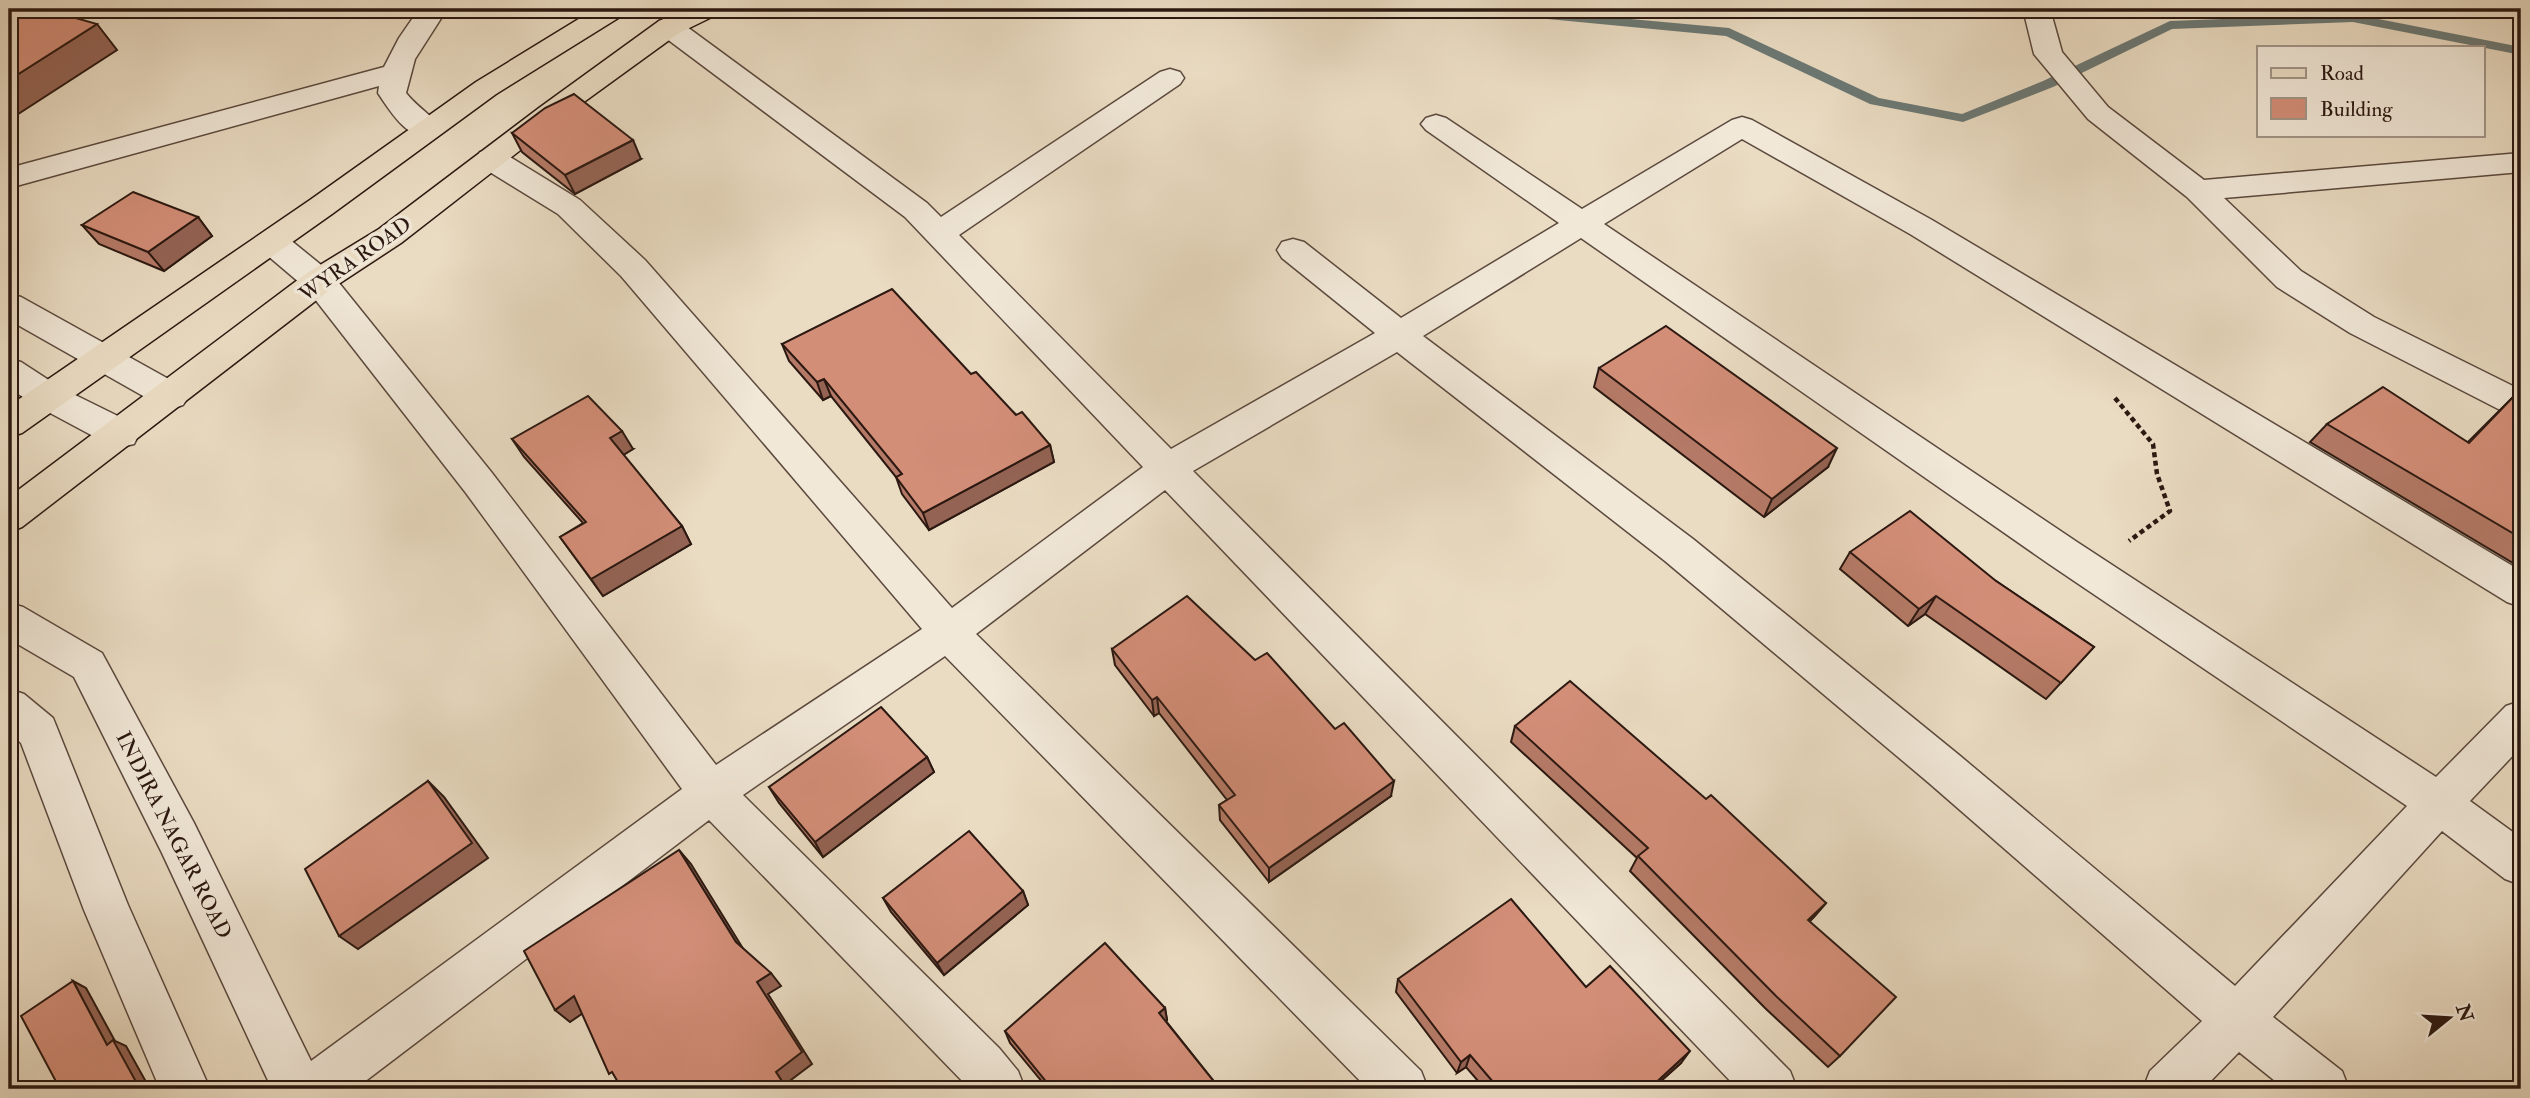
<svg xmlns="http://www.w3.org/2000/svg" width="2530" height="1098" font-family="'IM FELL Double Pica',serif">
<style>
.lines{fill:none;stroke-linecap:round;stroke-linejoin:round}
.stream{fill:#6c7975;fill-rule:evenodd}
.minor-casing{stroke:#5b493e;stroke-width:3}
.major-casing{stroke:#2b1811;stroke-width:3}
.path{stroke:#2b1811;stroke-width:4.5;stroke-dasharray:5 3.5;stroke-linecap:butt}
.minor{fill:#f1e8d8;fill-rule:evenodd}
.major{fill:#eadcc3;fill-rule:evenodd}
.wall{fill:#b57a67;stroke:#2b1811;stroke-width:2}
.shaded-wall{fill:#946354;stroke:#2b1811;stroke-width:2}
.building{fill:#d38e78;stroke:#2b1811;stroke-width:2}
.labels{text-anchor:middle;stroke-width:7;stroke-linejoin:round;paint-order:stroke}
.street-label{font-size:21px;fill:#2b1811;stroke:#f1e8d8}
</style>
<rect width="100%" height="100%" fill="#eadcc3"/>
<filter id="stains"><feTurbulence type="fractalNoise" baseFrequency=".00286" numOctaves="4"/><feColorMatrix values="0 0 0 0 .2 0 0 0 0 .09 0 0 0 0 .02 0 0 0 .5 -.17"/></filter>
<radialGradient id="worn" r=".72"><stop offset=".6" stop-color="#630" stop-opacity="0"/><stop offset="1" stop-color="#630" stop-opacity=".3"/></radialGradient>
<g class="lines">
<polygon class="stream" points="1479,9 1522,9 1729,28 1879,98 1962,114 2043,81 2170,21 2353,14 2521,47 2521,55 2353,22 2172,29 2053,87 1963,122 1870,104 1726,36 1485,13"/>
<defs>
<g id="minor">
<path d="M419 9H447L415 59 406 93C417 107 433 116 443 130L438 136C410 144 392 114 378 93L379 86 9 188V168L384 67 399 38Z"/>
<polygon points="2023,9 2050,9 2062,52 2108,107 2204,180 2521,153 2521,172 2224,198 2301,271 2374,317 2521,390 2521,418 2508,414 2350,333 2277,287 2187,197 2088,119 2034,54"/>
<path d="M669 19 679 21 927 203 941 217 1160 72 1170 69 1180 72 1184 78 1180 84 959 235 1171 449 1375 333 1282 258 1277 250 1282 242 1293 239 1304 242 1401 318 1559 223 1426 130 1421 124 1426 118 1436 115 1446 118 1582 209 1732 120 1742 117 1752 120 1932 220 2521 571V607L2507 602 1910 234 1742 139 1604 224 2077 542 2436 777 2506 706 2521 701V747L2470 801 2521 838V885L2505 879 2442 831 2273 1017 2342 1071 2349 1089H2285L2239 1052 2203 1089H2143L2150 1071 2202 1021 1929 783 1665 561 1397 352 1193 471 1790 1071 1797 1089H1738L1165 490 976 634 1421 1071 1428 1089H1368L945 656 743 795 999 1048 1018 1071 1025 1089H970L709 820 355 1089H272L162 853 74 677 9 639V603L23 607 102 653 194 823 311 1061 682 789 466 493 307 289 261 250 256 242 261 234 272 231 283 234 331 273 492 473 716 765 922 629 621 276 558 214 480 166 476 159 480 152 491 150 502 152 580 200 645 260 952 608 1143 467 905 217 659 33 655 27 659 21ZM1581 238 2049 564 2407 806 2235 986 1959 755 1693 539 1423 336Z"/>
<polygon points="9,294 21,297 183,387 189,396 183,405 171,409 159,405 9,320"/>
<polygon points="9,359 21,362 61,388 134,424 139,434 134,444 121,447 108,444 37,406 9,388"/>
<polygon points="9,689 24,694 53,718 128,905 210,1089 160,1089 84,910 21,743 9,732"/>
</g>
<g id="major">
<polygon points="595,9 627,9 623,15 496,94 332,214 22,433 9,437 9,406 310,200 476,82"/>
<polygon points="685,9 720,9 716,15 679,33 559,120 401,243 331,289 22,527 9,532 9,497 307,273 379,229 539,108 659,21"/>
</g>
</defs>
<use href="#minor" class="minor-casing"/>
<use href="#major" class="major-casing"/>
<polyline class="path" points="2115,398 2153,444 2157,474 2170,511 2129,541"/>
<use href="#minor" class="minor"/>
<use href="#major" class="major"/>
</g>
<g class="wall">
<polygon points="512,133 641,159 575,194 522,152"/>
<polygon points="198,217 212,236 164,271 99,244 82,225"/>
<polygon points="782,344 971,374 1050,445 1054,462 929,530 902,494 896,477 831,396 823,400 789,361"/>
<polygon points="1599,368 1828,467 1764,517 1594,387"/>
<polygon points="2517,393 2521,395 2521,563 2518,566 2310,442 2327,424 2468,442"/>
<polygon points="512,439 633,449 623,455 682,526 691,544 603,596 560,537 583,523 524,457"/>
<polygon points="1850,552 1996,581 2094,647 2046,699 1925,614 1908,626 1840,569"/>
<polygon points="1112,649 1391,796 1269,882 1220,820 1219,805 1227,800 1159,713 1154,716 1115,665"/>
<polygon points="1515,726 1826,903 1810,921 1840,1056 1828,1067 1765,1008 1630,871 1637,858 1511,742"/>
<polygon points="927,757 934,772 823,857 779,803 769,787"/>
<polygon points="1023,891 1028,905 944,975 891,912 883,898"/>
<polygon points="1398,979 1586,987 1681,1063 1652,1089 1485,1089 1466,1067 1457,1073 1396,992"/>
<polygon points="1165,1008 1167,1020 1166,1021 1220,1089 1048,1089 1010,1043 1005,1031"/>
</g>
<g class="shaded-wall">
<polygon points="97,24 117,50 9,120 9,80"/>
<polygon points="633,140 641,159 575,194 565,175"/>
<polygon points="198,217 212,236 164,271 148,252"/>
<polygon points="824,379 831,396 823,400 817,382"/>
<polygon points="622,431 633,449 620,457 610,438"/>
<polygon points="1050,445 1054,462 929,530 923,513"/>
<polygon points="1837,448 1828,467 1764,517 1772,499"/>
<polygon points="682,526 691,544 603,596 591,579"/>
<polygon points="1936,596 1925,614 1908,626 1919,609"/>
<polygon points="1157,697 1159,713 1154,716 1152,700"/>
<polygon points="927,757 934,772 823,857 815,842"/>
<polygon points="428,781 444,797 488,858 358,949 339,936"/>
<polygon points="1394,781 1391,796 1269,882 1269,868"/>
<polygon points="679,850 691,864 747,955 736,942"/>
<polygon points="9,874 12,880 9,882"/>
<polygon points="1023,891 1028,905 944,975 937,963"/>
<polygon points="1826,903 1814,917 1797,933 1808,920"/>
<polygon points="771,973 781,986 768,994 812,1064 787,1083 791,1089 787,1089 776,1072 757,982"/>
<polygon points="73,981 86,988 115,1041 126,1046 150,1089 140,1089 107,1045"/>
<polygon points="574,996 589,1009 570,1022 555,1010"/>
<polygon points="1165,1008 1167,1020 1161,1025 1159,1013"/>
<polygon points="1690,1051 1681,1063 1652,1089 1649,1089"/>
<polygon points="1470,1055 1466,1067 1457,1073 1461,1062"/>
</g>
<g class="building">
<polygon points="9,9 44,9 97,24 9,80"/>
<polygon points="574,94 633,140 565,175 512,133 545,108"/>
<polygon points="133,192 198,217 148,252 82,225"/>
<polygon points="892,289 971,374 976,372 1016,415 1022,412 1050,445 923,513 896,477 902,474 824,379 817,382 782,344"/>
<polygon points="1666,326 1837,448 1772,499 1599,368"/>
<polygon points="2383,387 2469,443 2517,393 2521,395 2521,538 2327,424"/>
<polygon points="588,396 622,431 610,438 682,526 591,579 560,537 586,522 512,439"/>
<polygon points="1910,511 1996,581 2094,647 2061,683 1936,596 1919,609 1850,552"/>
<polygon points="1187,596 1255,660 1267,653 1335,729 1344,723 1394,781 1269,868 1219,805 1235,795 1157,697 1152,700 1112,649"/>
<polygon points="1570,681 1706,799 1711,795 1826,903 1808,920 1896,997 1840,1056 1776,996 1638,856 1648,848 1515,726"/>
<polygon points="881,707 927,757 815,842 769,787"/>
<polygon points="428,781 472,843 339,936 305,869"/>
<polygon points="969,831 1023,891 937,963 883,898"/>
<polygon points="679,850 736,942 771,973 757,982 802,1052 776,1072 787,1089 622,1089 612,1072 609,1074 574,996 555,1010 524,951"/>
<polygon points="1511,899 1586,987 1610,966 1690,1051 1649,1089 1499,1089 1470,1055 1461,1062 1398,979"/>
<polygon points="1105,943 1165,1008 1159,1013 1220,1089 1052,1089 1005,1031"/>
<polygon points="73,981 107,1045 113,1040 140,1089 60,1089 21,1016"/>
</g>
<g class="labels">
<g class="street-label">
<text transform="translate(355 259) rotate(-35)" y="7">WYRA ROAD</text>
<text transform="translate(174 835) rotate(63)" y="7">INDIRA NAGAR ROAD</text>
</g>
</g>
<rect width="2530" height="1098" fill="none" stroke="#eadcc3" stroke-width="35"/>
<rect x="10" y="10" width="2509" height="1077" fill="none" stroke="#2b1811" stroke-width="3.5"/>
<rect x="18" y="18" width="2495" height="1063" fill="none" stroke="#2b1811" stroke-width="2"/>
<rect x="2257" y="46" width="228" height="91" fill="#f1e8d8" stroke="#a29588" stroke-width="2"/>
<rect x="2271" y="68" width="35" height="10" fill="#eadcc3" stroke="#a29588" stroke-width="2"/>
<text x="2320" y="80" font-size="21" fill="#2b1811">Road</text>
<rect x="2271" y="98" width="35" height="21" fill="#d38e78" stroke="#a29588" stroke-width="2"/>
<text x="2320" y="116" font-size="21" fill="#2b1811">Building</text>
<g transform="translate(2449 1018) rotate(72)" stroke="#f1e8d8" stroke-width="5" paint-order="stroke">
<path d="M0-5L12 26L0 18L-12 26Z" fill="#2b1811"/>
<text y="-10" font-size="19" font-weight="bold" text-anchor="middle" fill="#2b1811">N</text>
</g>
<rect width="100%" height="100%" filter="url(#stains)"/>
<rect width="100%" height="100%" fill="url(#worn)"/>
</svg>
